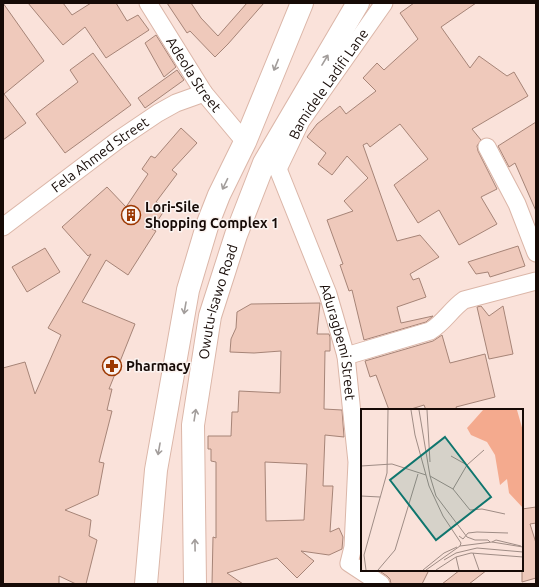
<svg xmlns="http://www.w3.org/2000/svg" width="539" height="587" font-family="Ubuntu,sans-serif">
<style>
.building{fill:#efc9bb;stroke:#a68477;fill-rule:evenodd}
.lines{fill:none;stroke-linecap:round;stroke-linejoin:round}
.minor-casing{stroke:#dbb6a8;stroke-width:19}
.tertiary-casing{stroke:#dbb6a8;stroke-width:24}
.minor{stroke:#fff;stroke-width:17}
.tertiary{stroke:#fff;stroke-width:22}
.oneway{stroke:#a29d9b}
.labels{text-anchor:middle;stroke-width:3;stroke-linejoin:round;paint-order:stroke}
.street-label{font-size:14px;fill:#160a06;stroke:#fbf3f0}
.poi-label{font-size:14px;font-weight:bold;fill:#160a06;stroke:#fbf3f0;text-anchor:start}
.inset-road{fill:none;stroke:#9f8c85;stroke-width:1}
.view{fill:#0f766e;fill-opacity:0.15;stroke:#0f766e;stroke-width:2}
.inset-edge{fill:none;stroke:#160a06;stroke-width:2}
</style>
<rect width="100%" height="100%" fill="#fae2da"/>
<g class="building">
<polygon points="3,3 44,61 4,94 26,123 3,140"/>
<polygon points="28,3 63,3 72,15 91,3 116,3 127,21 138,15 149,30 106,58 85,27 63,45"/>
<polygon points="167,3 191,3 201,18 218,36 247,3 264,3 228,44 215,57 190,31 187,33"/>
<polygon points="414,3 476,3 441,27 470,68 479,56 507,76 514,72 528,96 472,129 481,140 477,146 478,151 497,189 481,197 497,224 459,245 439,210 418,223 394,185 428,159 400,124 370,147 367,143 363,145 397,241 420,235 439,257 410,274 413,280 419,278 426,297 397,307 401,323 433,316 426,322 364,340 352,290 349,291 340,265 343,264 327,220 353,211 344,201 368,178 347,156 332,175 318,164 326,153 307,137 317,124 340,106 346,114 376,91 363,78 377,63 384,70 418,39 400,13"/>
<polygon points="156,35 176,67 164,77 145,43"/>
<polygon points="93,53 131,105 65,153 36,114 78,82 70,70"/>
<polygon points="177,70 184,80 145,108 138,98"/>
<polygon points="536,122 536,211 515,163 509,167 498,146"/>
<polygon points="181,128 197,143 172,170 177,174 156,202 166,208 152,229 156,231 128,275 106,260 82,302 135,324 109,389 112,389 107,410 112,411 99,462 104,463 98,495 65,510 91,520 89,536 97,540 86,584 76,584 59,576 59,584 3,584 3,368 25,362 35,394 61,335 48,328 91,254 88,256 62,227 107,187 126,207 148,174 142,169 151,156 155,158"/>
<polygon points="518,246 525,266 490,277 488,272 476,274 468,262"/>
<polygon points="45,248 60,272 27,292 12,267"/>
<path d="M320 303 317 334H329L330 337V351H325L324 409 342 410 344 437 325 435 323 486H333L330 532 339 528 343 537 342 549 329 555 301 551 314 561 297 578 277 558 227 573 243 584H212L213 537 216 538V462L211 461V449H208V436H231L232 412H238L239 391 280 393 281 351 254 353 230 352 231 339 236 328 237 312 251 304ZM265 462 307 464 304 520 266 521Z"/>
<polygon points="481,306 489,316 503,306 513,354 489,359 477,307"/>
<polygon points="442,335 450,363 485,354 495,397 456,407 457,410 426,410 424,405 408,410 389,410 376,375 370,377 365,361 433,341"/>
<polygon points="536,507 536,523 530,524 536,543 536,578 522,582 522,509"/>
<polygon points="378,570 429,570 422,584 391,584 390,579 387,576"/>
<polygon points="460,570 487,570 469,584 442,584"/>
</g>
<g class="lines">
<defs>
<g id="minor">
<path id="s1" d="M148 3 204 93 245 142"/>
<polyline points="487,147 517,204 536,253"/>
<path id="s2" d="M264 163 278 169 328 294 346 356 357 462 353 547 349 563 381 584"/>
<path id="s3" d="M278 169 301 121 384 3"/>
<path id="s4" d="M3 227 118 140 158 113 176 103 204 93"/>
<path d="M346 356 430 331C444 323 451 309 464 300L536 281"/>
</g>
<g id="tertiary">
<polyline points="146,584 156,470 188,290 208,223 219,195 245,142 302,3"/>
<path id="s5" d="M195 584 193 425 210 316 236 235 264 163 358 3"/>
</g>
</defs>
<use href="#minor" class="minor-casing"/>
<use href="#tertiary" class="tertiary-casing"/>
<use href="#minor" class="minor"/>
<use href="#tertiary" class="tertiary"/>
</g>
<defs><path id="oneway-shaft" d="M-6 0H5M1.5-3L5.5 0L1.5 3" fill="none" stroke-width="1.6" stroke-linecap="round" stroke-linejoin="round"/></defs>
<g class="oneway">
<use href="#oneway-shaft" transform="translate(325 60) rotate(-59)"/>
<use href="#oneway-shaft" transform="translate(276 65) rotate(112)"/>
<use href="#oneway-shaft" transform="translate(225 184) rotate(116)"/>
<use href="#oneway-shaft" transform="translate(185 308) rotate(100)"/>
<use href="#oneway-shaft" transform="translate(195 415) rotate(-81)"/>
<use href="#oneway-shaft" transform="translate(159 449) rotate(100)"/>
<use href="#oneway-shaft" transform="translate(195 545) rotate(-91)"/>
</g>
<defs>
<symbol id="building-ring" viewBox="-11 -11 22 22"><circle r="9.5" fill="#fbf3f0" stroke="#9c3802" stroke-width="1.5"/><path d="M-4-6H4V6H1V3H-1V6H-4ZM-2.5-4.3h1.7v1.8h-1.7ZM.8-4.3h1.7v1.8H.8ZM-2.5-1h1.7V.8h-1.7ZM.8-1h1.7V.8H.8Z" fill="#9c3802"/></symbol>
<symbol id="pharmacy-ring" viewBox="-11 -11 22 22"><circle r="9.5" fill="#fbf3f0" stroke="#9c3802" stroke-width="1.5"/><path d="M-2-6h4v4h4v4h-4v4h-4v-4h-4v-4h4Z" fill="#9c3802"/></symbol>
</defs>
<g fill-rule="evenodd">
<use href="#building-ring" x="120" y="204" width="22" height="22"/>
<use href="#pharmacy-ring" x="101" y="355" width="22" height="22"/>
</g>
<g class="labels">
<g class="street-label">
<text dy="5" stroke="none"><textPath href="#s1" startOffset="85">Adeola Street</textPath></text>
<text dy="5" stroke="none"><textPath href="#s3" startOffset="99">Bamidele Ladifi Lane</textPath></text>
<text dy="5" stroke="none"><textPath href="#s4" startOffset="121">Fela Ahmed Street</textPath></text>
<text dy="5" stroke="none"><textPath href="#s5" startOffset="285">Owutu-Isawo Road</textPath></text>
<text dy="5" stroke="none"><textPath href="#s2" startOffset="199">Aduragbemi Street</textPath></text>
</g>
<g class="poi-label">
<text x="145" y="212">Lori-Sile<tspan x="145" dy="16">Shopping Complex 1</tspan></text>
<text x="126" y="371">Pharmacy</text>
</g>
</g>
<g transform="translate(361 409)">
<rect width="162" height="162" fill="#fae2da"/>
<path d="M122 1H156L162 22V99L148 84 146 70 139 76 134 46 126 33 110 26 106 19Z" fill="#f4aa8e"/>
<path class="inset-road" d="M50 1 54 26 68 77 82 107 100 134 99 137M58 1 69 67 75 87 106 128 114 131H127L129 133M66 1 69 53M90 47 106 56M0 57 31 55 65 66M69 67 92 80 109 101 121 100 144 105M92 80 106 56 123 41M0 87 19 88M98 127 102 130 107 124 116 123 147 124M131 133 135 131 160 137M112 144 118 161M95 148 98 161M83 151 95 144 116 139 162 143M5 161 3 146 26 64 27 1M17 161 34 141 57 65M62 161 83 144 96 138M65 161 99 137 131 133 162 138M75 161 95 148 110 144 162 148"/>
<path class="view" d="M84 28 130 88 75 131 29 71Z"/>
<rect width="162" height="162" class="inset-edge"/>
</g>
<rect width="539" height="587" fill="none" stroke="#160a06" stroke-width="8"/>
</svg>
